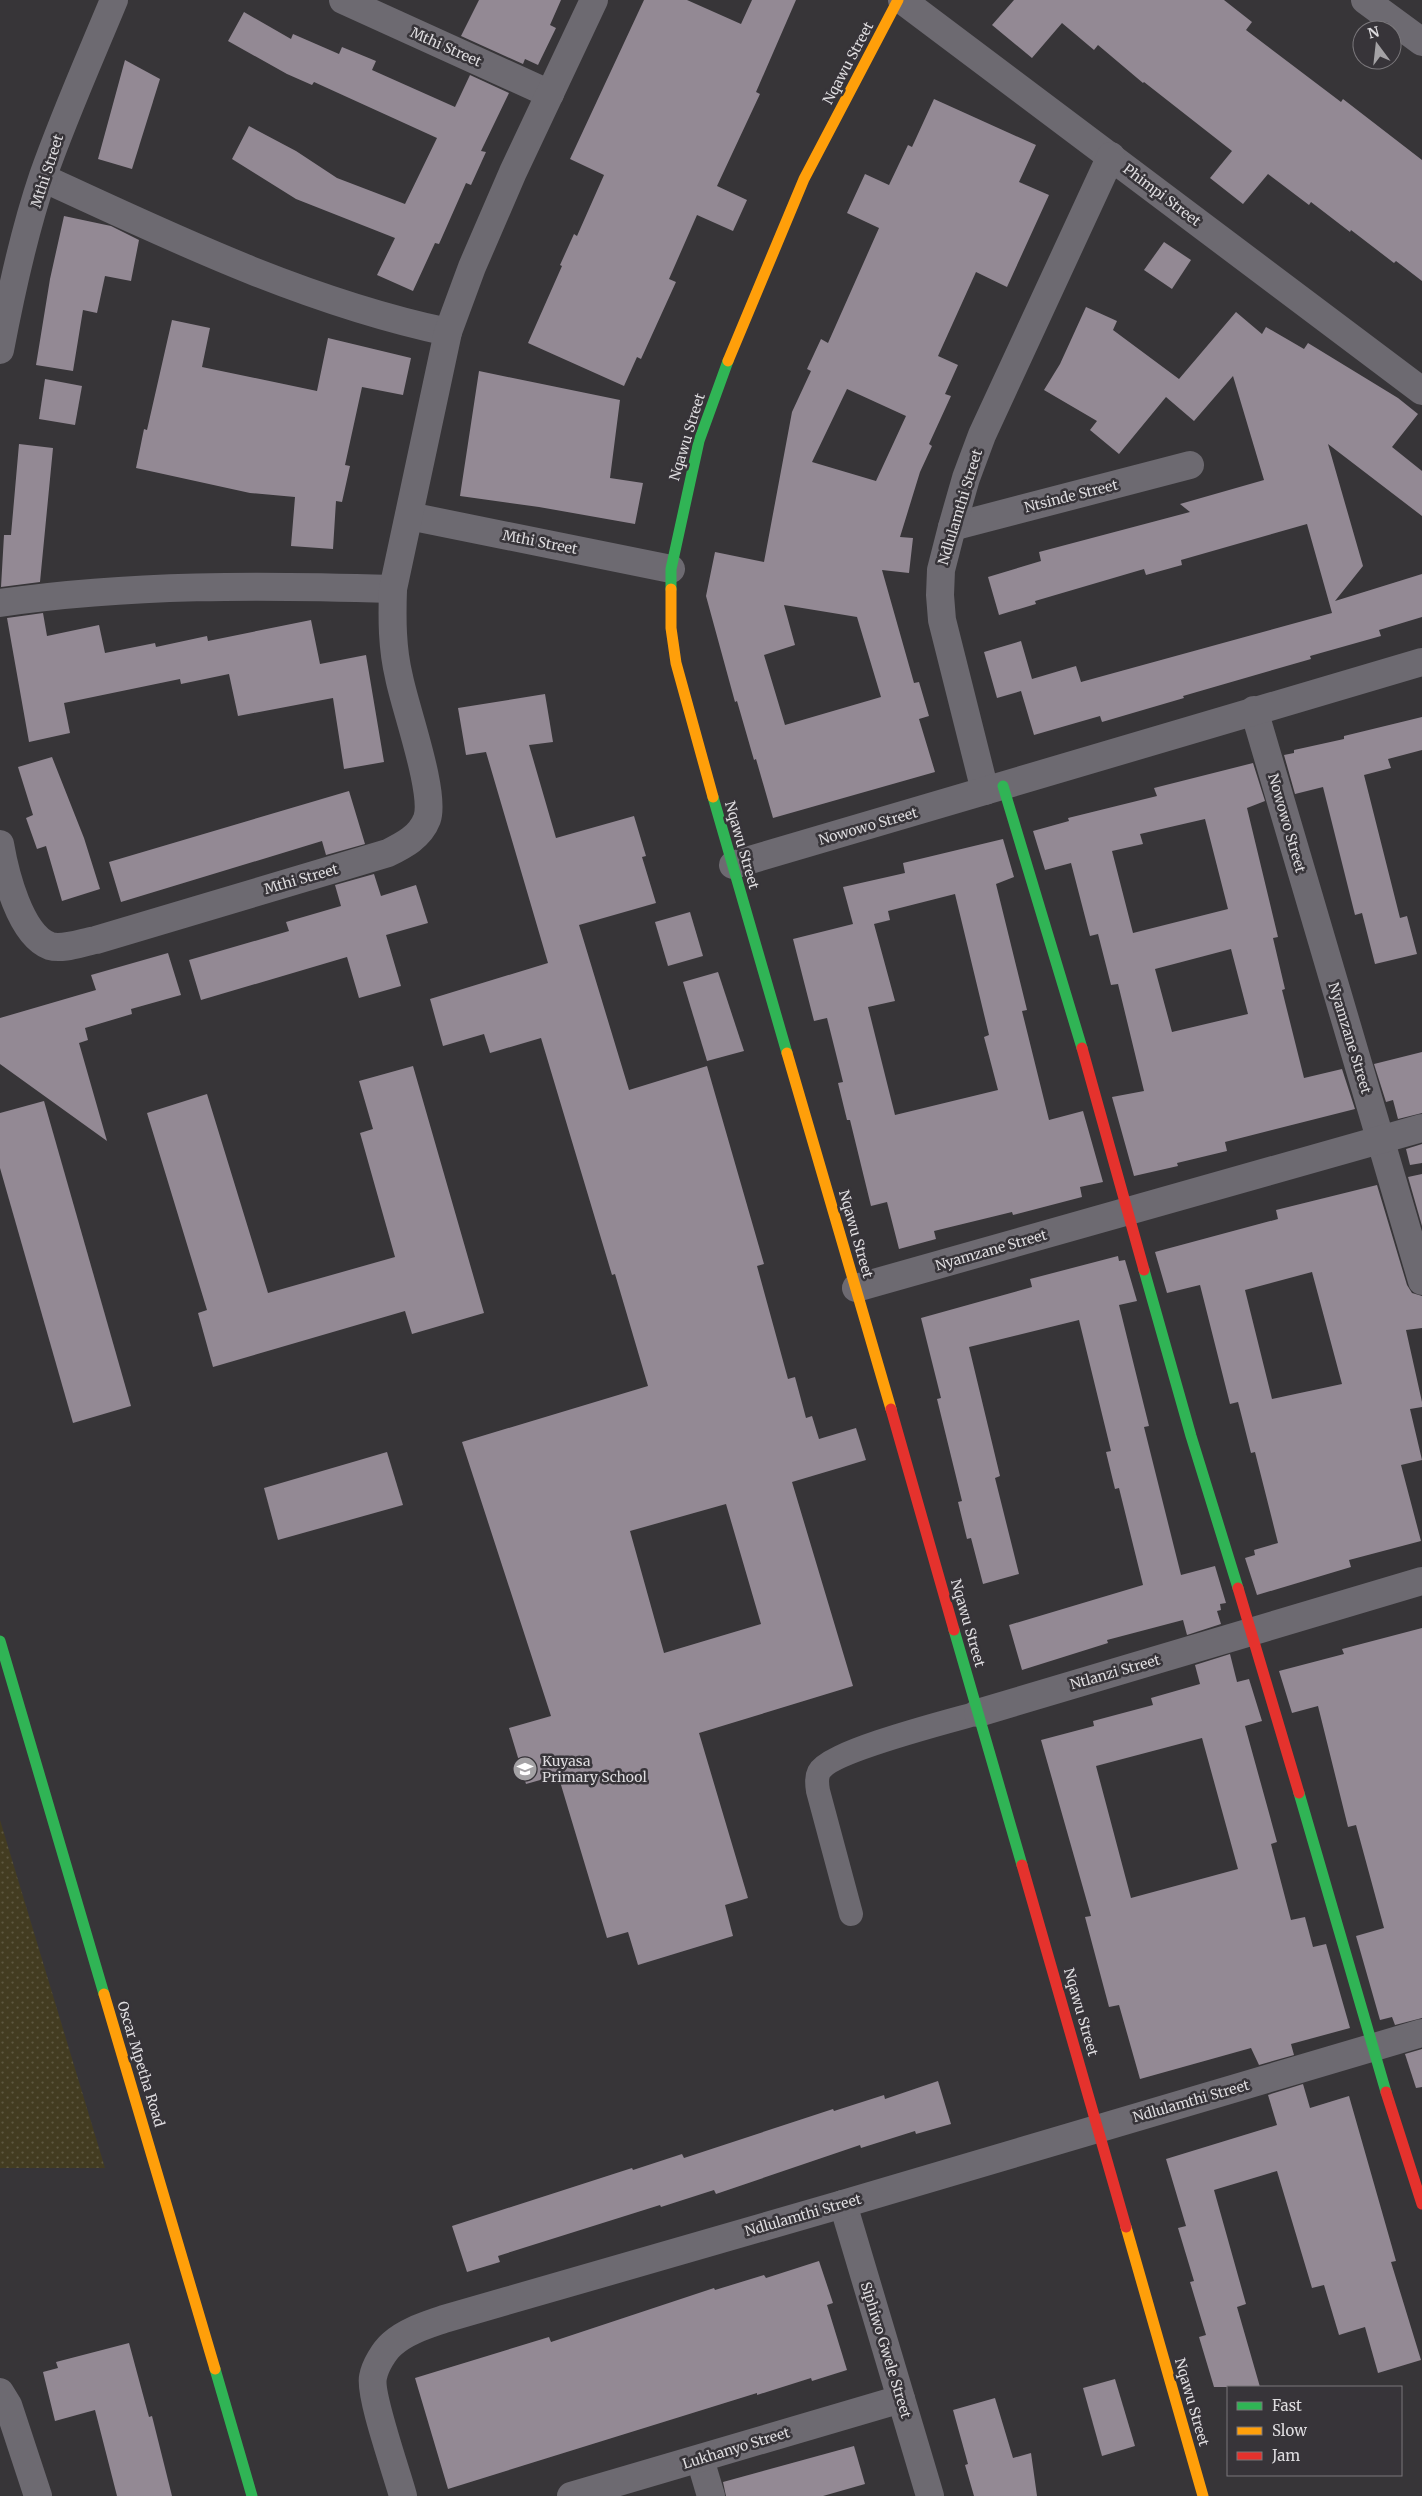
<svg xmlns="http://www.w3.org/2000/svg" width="1422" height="2496" font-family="Merriweather,serif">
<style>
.sand{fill:url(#sand-dots)}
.building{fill:#938994;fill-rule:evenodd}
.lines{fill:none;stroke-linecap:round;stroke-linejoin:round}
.lane{stroke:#6d6a71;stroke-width:24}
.street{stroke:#6d6a71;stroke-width:28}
.fast{stroke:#30b455;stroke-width:11}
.slow{stroke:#ff9f0a;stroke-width:11}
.jam{stroke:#e5322d;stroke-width:11}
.labels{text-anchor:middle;stroke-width:5;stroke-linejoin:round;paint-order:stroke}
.street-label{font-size:14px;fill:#dedcdf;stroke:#373439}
.poi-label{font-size:14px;fill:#dedcdf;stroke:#373439;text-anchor:start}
</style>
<defs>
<pattern id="sand-dots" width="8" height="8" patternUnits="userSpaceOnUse" patternTransform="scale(1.25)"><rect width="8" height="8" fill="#433c21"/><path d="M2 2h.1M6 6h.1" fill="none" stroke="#5e5841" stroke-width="1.8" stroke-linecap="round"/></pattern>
</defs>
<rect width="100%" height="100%" fill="#373538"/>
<polygon class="sand" points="0,1820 105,2168 0,2168"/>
<g class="building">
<polygon points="479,0 561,0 550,25 556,28 538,65 525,59 523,64 461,36"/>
<polygon points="644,0 687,0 741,24 752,0 796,0 756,92 760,94 717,186 747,200 733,231 697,215 669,279 676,282 641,359 637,357 624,386 528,343 562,266 560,265 574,234 577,236 604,175 570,159"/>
<polygon points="1014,0 1224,0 1252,22 1246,30 1341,102 1343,99 1422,160 1422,281 1396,261 1394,263 1351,230 1350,232 1311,202 1309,205 1268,174 1243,204 1210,178 1232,151 1144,82 1143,83 1098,45 1094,50 1062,23 1032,58 992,25"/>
<polygon points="244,12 291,39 293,34 339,54 342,47 376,61 372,70 455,107 470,75 509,93 481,151 486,152 471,185 466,183 439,244 435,243 413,291 377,275 395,238 296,199 232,159 249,126 296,151 337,178 405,204 437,138 314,82 312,85 287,74 228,41"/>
<polygon points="125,60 160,79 132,169 98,159"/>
<path d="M934 99 1036 145 1019 182 1049 195 1007 287 976 272 938 356 958 365 945 394 951 396 929 444 932 446 920 472 900 537 913 538 909 573 882 570 914 683 919 682 929 716 919 719 935 772 773 818 756 759 754 760 737 701 735 702 706 596 715 552 764 562 792 412 811 371 807 369 821 339 828 343 879 228 847 213 865 174 889 185 908 145 912 147ZM847 389 906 416 876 481 812 462ZM784 605 857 617 881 697 785 725 764 655 795 645Z"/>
<polygon points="64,216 111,226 139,240 131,281 105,276 97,313 83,310 73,371 36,365 50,279"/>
<polygon points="1164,242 1191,260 1172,289 1144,270"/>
<polygon points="1086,307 1117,321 1113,330 1179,379 1236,312 1262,334 1266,327 1304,349 1308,343 1398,398 1418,414 1392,447 1422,471 1422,516 1328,444 1363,566 1335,601 1422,574 1422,617 1379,630 1381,636 1310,656 1311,659 1183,696 1184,698 1102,722 1100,716 1034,735 1021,691 997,698 984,652 1021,641 1032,679 1076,666 1081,682 1332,613 1307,524 1181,560 1182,565 1146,575 1144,569 1035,601 1036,604 999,615 988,577 1041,561 1039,552 1190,512 1180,504 1264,480 1233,376 1194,421 1166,397 1119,454 1090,430 1097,421 1044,390 1060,364"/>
<polygon points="172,320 210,328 202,367 317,391 328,338 411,358 403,395 362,387 345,465 350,466 342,502 336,501 333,549 291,546 295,497 250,493 136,468 144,429 147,430"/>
<polygon points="479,371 620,400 610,478 643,483 635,524 539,507 460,496"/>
<polygon points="45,379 82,386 75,425 39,419"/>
<polygon points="19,444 53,448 40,582 1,587 4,535 11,535"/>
<polygon points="43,613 47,636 99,625 105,653 155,643 156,647 207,636 208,641 311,620 320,664 366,655 384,762 344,769 333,698 238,716 229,674 181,684 180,679 64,703 70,733 29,742 7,618"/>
<path d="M545 694 553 742 529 745 556 838 634 816 646 856 642 857 656 903 579 925 629 1090 707 1066 764 1264 757 1266 788 1379 795 1377 806 1418 812 1416 819 1439 856 1428 866 1460 792 1482 853 1686 699 1733 748 1898 725 1905 733 1936 638 1965 628 1932 607 1938 558 1775 526 1784 509 1728 551 1716 462 1442 648 1386 615 1274 612 1275 541 1038 490 1053 484 1034 443 1046 430 999 548 963 486 752 466 755 458 708ZM726 1504 761 1624 664 1653 630 1531Z"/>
<polygon points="1422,717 1422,750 1388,759 1391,768 1364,775 1400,918 1407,916 1417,954 1375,964 1362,913 1355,915 1323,787 1295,794 1284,755 1294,753 1294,750 1344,739 1344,736"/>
<polygon points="52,757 84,838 100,889 62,901 46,846 37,849 26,818 33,815 18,767"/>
<path d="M1253 763 1265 801 1247 808 1278 937 1273 938 1285 989 1282 990 1304 1078 1342 1069 1355 1109 1225 1142 1227 1151 1177 1163 1178 1166 1134 1176 1112 1097 1144 1091 1118 984 1111 985 1098 934 1090 936 1071 863 1045 870 1033 831 1069 821 1068 818 1157 796 1154 788ZM1205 819 1228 909 1133 933 1112 851 1143 844 1140 834ZM1231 949 1248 1014 1172 1032 1155 969Z"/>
<polygon points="349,791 365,844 326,855 322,841 121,902 109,862"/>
<path d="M1003 839 1014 877 996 884 1027 1010 1022 1011 1049 1120 1083 1111 1103 1182 1080 1187 1082 1197 1013 1215 1012 1212 934 1231 936 1239 899 1249 887 1202 871 1206 850 1120H847L838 1083 843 1082 827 1018 814 1021 793 939 853 924 843 887 905 873 903 863ZM955 894 989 1035 984 1037 998 1090 895 1115 868 1007 895 1001 874 924 890 920 888 911Z"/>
<polygon points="374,874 381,896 416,885 428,923 386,935 401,986 359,998 347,957 201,1000 189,960 289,931 286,922 341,906 335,885"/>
<polygon points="690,912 703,956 668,966 655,922"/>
<polygon points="168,953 181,995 131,1009 132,1014 85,1028 88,1040 79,1043 107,1141 0,1064 0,1018 96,990 91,975"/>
<polygon points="718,972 744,1051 707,1061 683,982"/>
<polygon points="1422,1052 1422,1113 1398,1119 1393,1100 1386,1102 1374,1064"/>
<polygon points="413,1066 484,1313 412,1334 405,1311 213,1367 198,1313 207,1310 147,1113 207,1094 268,1293 395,1257 360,1133 373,1129 359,1081"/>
<polygon points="44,1101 131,1406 73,1423 0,1168 0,1113"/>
<polygon points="1422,1144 1422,1163 1410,1165 1406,1149"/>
<polygon points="1422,1174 1422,1226 1408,1177"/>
<path d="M1377 1185 1407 1285 1412 1293 1422 1296V1328L1406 1330 1422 1402V1407L1410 1409 1422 1460 1401 1465 1421 1541 1349 1560 1351 1567 1257 1595 1245 1558 1255 1555 1254 1550 1278 1543 1255 1452 1251 1453 1238 1402 1230 1404 1200 1285 1167 1293 1155 1252 1278 1219 1276 1210ZM1312 1272 1342 1384 1272 1399 1245 1290Z"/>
<polygon points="1118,1256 1119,1261 1125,1260 1137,1301 1119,1305 1149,1426 1144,1427 1181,1575 1215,1566 1226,1603 1220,1604 1221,1610 1217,1611 1221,1624 1187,1635 1183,1620 1107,1640 1108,1643 1022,1670 1009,1625 1143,1585 1119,1488 1115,1489 1106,1452 1111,1451 1079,1320 969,1347 1000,1476 995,1478 1019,1574 983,1584 971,1538 967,1539 958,1502 962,1501 937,1399 941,1398 921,1318 1032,1287 1030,1279"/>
<polygon points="387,1452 403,1505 278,1540 264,1488"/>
<polygon points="1422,1628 1422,2018 1395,2025 1392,2017 1380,2020 1356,1936 1384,1928 1356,1825 1348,1827 1318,1706 1292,1713 1279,1671 1344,1654 1342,1649"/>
<path d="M1230 1654 1237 1682 1249 1679 1262 1721 1245 1726 1277 1842 1271 1844 1291 1920 1305 1917 1313 1947 1326 1944 1350 2028 1291 2044 1294 2055 1259 2065 1251 2048 1140 2079 1119 2005 1109 2007 1085 1917 1091 1916 1041 1740 1094 1726 1093 1721 1153 1705 1151 1698 1200 1684 1195 1665ZM1202 1738 1238 1869 1131 1898 1096 1766Z"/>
<polygon points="1422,2049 1422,2087 1416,2088 1405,2054"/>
<polygon points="938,2081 951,2124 916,2134 915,2131 861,2148 860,2145 716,2194 714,2190 661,2207 660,2205 498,2256 500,2262 467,2272 452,2226 632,2168 633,2170 682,2154 684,2158 833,2109 834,2111 884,2095 885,2099"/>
<polygon points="1303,2084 1310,2108 1349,2096 1396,2261 1391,2262 1421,2360 1378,2373 1365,2327 1339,2335 1324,2285 1312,2288 1277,2171 1214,2190 1246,2304 1237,2307 1260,2387 1214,2387 1199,2337 1206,2335 1190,2282 1194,2281 1178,2228 1186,2226 1166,2159 1277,2125 1268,2095"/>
<polygon points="819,2261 833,2303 827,2305 847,2370 812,2381 811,2378 757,2395 757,2393 448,2489 415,2378 549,2337 551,2342 714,2288 715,2290 764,2275 766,2278"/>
<polygon points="129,2343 149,2417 152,2416 172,2496 117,2496 95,2410 55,2421 43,2372 58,2368 56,2362"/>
<polygon points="1115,2379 1135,2446 1102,2456 1083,2388"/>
<polygon points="995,2398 1013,2458 1031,2453 1037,2496 974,2496 965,2465 968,2464 953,2410"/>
<polygon points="854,2446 865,2484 823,2496 726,2496 723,2482"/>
</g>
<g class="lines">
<path class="lane" d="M851 1914 818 1791C817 1785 816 1778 819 1772 830 1751 950 1721 978 1713"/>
<g class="street">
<polyline points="343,0 550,94"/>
<polyline points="902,0 1422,391"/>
<polyline points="1365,0 1422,42"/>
<path d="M43 178C173 238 306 302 448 332"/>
<path d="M0 350C11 292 24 232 43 176 64 116 90 58 114 0"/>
<polyline points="409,516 671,569"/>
<polyline points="952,527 1190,465"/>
<path d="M0 603C130 584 262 585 393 589"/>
<polyline points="1254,710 1422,1281"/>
<polyline points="985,791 942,620 940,595 941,570 952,527 966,478 982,435 1111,156"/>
<path d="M0 844C5 873 20 935 50 946 63 950 83 942 96 940L388 853C404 845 420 837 427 819 436 793 405 708 399 677 392 648 392 619 393 589L448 332 472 267 513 172 594 0"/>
<polyline points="733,865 1422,662"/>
<polyline points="856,1288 1422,1128"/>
<polyline points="978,1713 1422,1581"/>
<polyline points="843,2204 930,2496"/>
<polyline points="0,2392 8,2405 38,2496"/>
<polyline points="700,2459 711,2496"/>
<path d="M403 2496C397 2473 369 2395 373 2377 375 2366 384 2351 392 2344 406 2331 427 2325 444 2319L843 2204 1422 2033"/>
<polyline points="571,2496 901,2399"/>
</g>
<g class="fast">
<polyline points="671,589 671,569 699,441 728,361"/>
<polyline points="1003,786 1082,1048"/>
<polyline points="713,797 787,1053"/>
<polyline points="1144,1270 1191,1436 1238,1588"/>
<polyline points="954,1630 1022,1865"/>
<polyline points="0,1641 104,1994"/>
<polyline points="1299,1793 1386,2092"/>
<polyline points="215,2369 252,2496"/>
</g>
<g class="slow">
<polyline points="728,361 804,179 898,0"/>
<polyline points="671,589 671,628 676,663 713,797"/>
<polyline points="787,1053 891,1409"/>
<polyline points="104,1994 215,2369"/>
<polyline points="1126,2227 1203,2496"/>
</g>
<g class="jam">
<polyline points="1082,1048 1144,1270"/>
<polyline points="891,1409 954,1630"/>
<polyline points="1238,1588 1299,1793"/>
<polyline points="1022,1865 1126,2227"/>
<polyline points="1386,2092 1422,2204"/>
</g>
</g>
<defs>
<symbol id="school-disc" viewBox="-11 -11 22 22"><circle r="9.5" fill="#a4a2a5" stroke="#373439"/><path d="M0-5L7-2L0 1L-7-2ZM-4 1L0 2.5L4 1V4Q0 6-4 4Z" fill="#fff"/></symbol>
</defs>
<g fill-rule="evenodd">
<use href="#school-disc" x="511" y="1755" width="28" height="28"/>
</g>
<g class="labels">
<g class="street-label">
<text transform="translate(446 47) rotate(24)" y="5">Mthi Street</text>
<text transform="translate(848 63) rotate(-62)" y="5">Nqawu Street</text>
<text transform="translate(47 171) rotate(-72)" y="5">Mthi Street</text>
<text transform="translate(1162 195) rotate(37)" y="5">Phimpi Street</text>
<text transform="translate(687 437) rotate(-73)" y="5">Nqawu Street</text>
<text transform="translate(1071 496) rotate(-14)" y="5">Ntsinde Street</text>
<text transform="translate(960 507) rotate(-73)" y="5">Ndlulamthi Street</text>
<text transform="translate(540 542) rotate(11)" y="5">Mthi Street</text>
<text transform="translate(1287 823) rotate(74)" y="5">Nowowo Street</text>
<text transform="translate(868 826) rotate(-16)" y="5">Nowowo Street</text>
<text transform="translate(742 845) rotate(74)" y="5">Nqawu Street</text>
<text transform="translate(301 879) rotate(-16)" y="5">Mthi Street</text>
<text transform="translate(1350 1038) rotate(73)" y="5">Nyamzane Street</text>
<text transform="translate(856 1234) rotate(74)" y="5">Nqawu Street</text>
<text transform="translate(991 1250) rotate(-16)" y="5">Nyamzane Street</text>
<text transform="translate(968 1623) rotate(74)" y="5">Nqawu Street</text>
<text transform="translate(1115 1672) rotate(-16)" y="5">Ntlanzi Street</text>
<text transform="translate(1081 2012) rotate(74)" y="5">Nqawu Street</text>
<text transform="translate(141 2064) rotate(73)" y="5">Oscar Mpetha Road</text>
<text transform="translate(1191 2101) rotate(-16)" y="5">Ndlulamthi Street</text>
<text transform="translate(803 2215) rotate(-16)" y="5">Ndlulamthi Street</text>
<text transform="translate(886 2350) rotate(73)" y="5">Siphiwo Gwele Street</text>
<text transform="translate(1192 2402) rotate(74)" y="5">Nqawu Street</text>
<text transform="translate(736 2448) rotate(-17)" y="5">Lukhanyo Street</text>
</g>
<g class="poi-label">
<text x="542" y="1766">Kuyasa<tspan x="542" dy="16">Primary School</tspan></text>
</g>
</g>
<rect x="1227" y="2386" width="175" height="90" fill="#373439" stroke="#7a777b"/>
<rect x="1237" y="2402" width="25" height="8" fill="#30b455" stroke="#7a777b"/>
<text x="1272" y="2411" font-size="15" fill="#dedcdf">Fast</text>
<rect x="1237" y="2427" width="25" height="8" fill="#ff9f0a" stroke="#7a777b"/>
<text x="1272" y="2436" font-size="15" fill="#dedcdf">Slow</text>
<rect x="1237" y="2452" width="25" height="8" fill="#e5322d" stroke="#7a777b"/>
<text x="1272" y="2461" font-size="15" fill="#dedcdf">Jam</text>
<g transform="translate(1377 45) rotate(345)"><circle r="24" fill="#373439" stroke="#7a777b"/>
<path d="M0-4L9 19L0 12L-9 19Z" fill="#a4a2a5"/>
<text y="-8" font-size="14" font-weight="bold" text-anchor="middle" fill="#dedcdf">N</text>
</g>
</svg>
